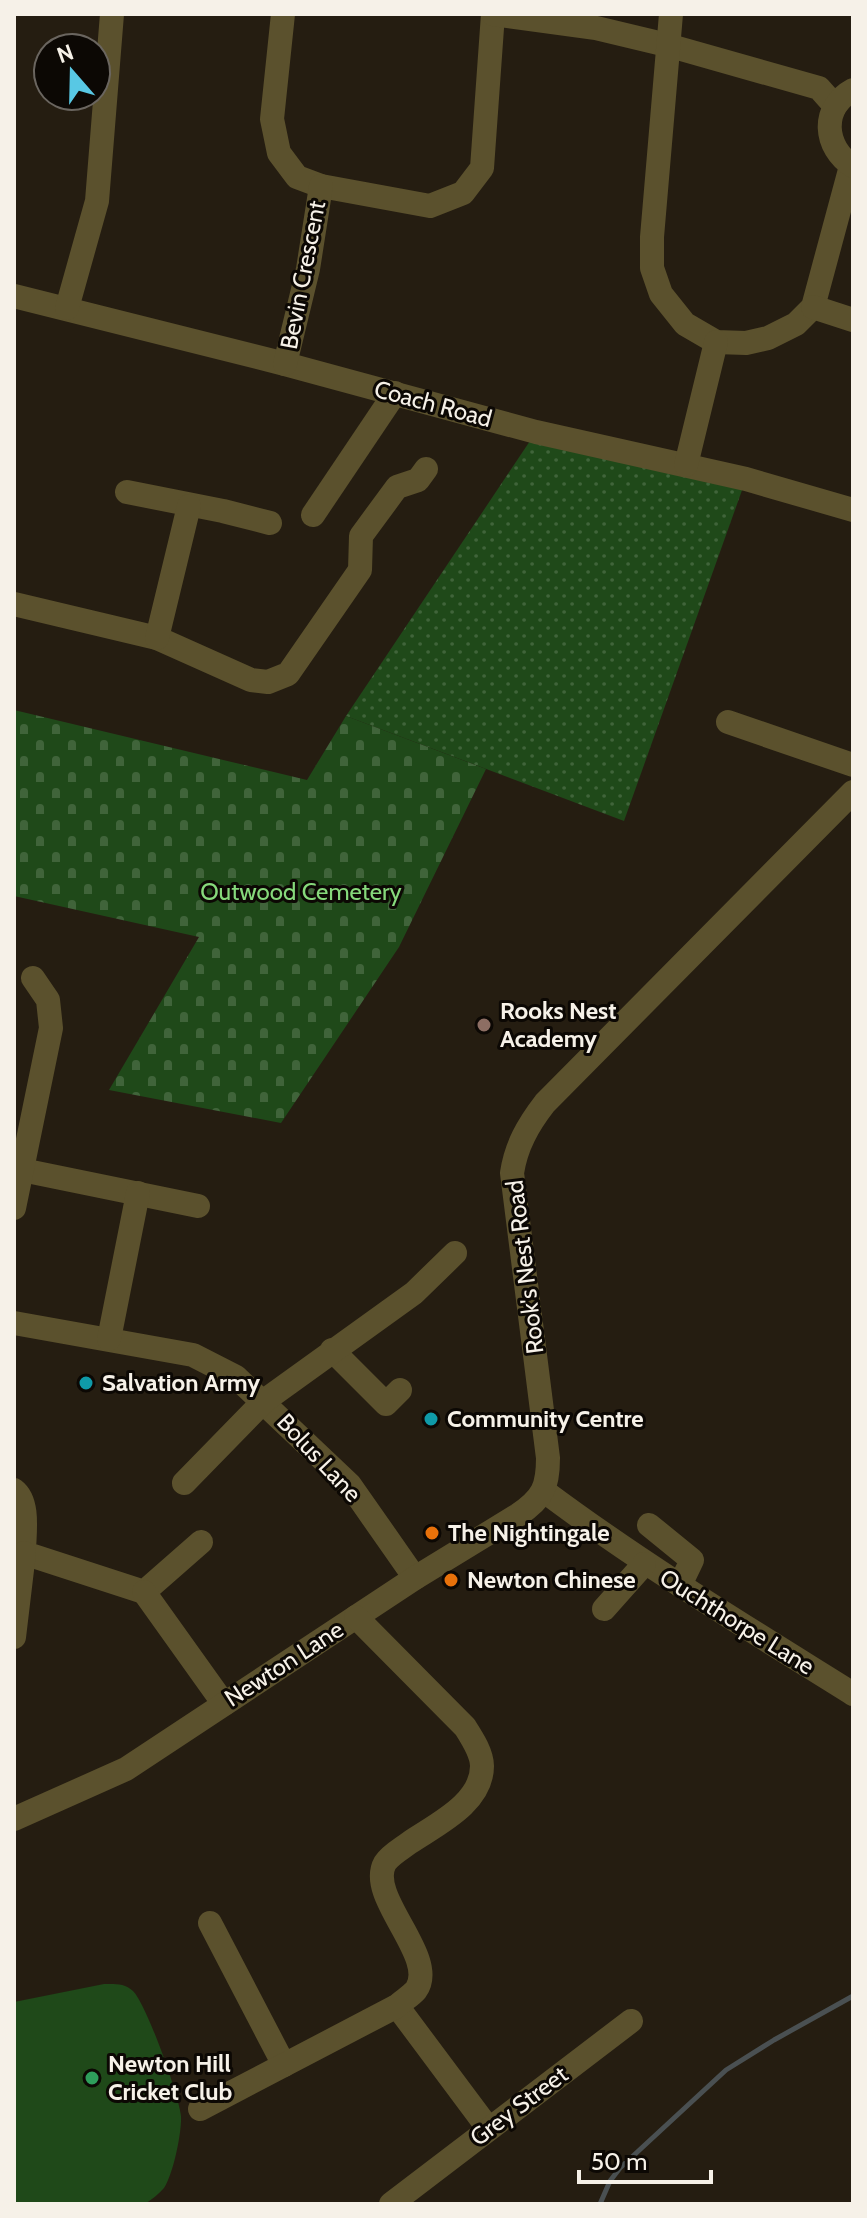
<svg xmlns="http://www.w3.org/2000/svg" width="867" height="2218" font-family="Cabin,sans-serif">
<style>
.green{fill:url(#green-dots)}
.cemetery{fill:url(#cemetery-stones)}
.pitch{fill:#1f4919}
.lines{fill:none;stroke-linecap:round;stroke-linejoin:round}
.stream{stroke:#4a5052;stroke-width:5}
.minor{stroke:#5b512d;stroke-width:24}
.education-dot{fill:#8d6e63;stroke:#0c0804;stroke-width:3}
.culture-dot{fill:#0f9aa8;stroke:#0c0804;stroke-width:3}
.food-dot{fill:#e8710a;stroke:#0c0804;stroke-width:3}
.leisure-dot{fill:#2e9e5b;stroke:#0c0804;stroke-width:3}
.labels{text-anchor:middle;stroke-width:6;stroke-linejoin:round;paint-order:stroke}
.street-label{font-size:24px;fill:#f6f1e8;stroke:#0c0804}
.park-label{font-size:24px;fill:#86d97b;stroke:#0c0804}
.poi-label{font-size:24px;font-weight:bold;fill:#f6f1e8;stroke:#0c0804;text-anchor:start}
</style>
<defs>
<pattern id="green-dots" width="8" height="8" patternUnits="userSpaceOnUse" patternTransform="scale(2)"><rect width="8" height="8" fill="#1f4919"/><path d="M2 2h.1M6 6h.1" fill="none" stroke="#40643a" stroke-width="1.8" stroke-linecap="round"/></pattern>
<pattern id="cemetery-stones" width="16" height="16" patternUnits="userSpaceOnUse" patternTransform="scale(2)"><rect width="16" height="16" fill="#1f4919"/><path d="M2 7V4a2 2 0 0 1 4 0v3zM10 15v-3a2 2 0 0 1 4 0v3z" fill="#40643a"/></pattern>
</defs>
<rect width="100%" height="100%" fill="#251d11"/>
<polygon class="green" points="536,432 746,479 624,821 346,716"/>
<polygon class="cemetery" points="14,710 307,780 346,716 486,769 399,947 281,1123 109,1090 199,937 14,896"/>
<path class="pitch" d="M104 1984C114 1984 125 1983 133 1991 147 2005 179 2096 181 2116 182 2132 173 2175 164 2188 159 2194 152 2199 145 2204H14V2002Z"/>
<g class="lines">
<polyline class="stream" points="600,2204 610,2181 620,2168 726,2070 774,2040 853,1996"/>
<g class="minor">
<polyline points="283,14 272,119 279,153 297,177 321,186 430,206 463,193 482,168 493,14"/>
<polyline points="493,14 596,28 667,45 819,88 835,106"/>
<polyline points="671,14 652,237 652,268 661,294 685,324 716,342 746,343 768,338 796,324 813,307 851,166"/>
<path d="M853 90C820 108 824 148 853 166"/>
<polyline points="14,296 285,364 536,432 746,479 853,510"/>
<polyline points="813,307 853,320"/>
<polyline points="67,308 97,201 112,14"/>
<polyline points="285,364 308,269 321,186"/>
<polyline points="686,465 716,342"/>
<polyline points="127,492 223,511 270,523"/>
<polyline points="313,515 395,393"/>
<polyline points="14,604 157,638 251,680 268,682 288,674 360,570 361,536 397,487 418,480 426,469"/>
<polyline points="157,638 189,506"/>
<polyline points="728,722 853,765"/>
<polyline points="22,1170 198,1206"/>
<polyline points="14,1208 51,1028 48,1000 33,978"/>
<polyline points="14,1323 193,1355 236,1377 350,1485 415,1578"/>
<polyline points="109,1339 138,1193"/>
<polyline points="332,1350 386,1404 400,1390"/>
<polyline points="184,1483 264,1401 414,1293 455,1253"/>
<path d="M14 1490C30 1502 24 1535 24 1553L144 1592 201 1542"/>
<path d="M544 1491C643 1565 749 1629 853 1694"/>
<polyline points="649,1525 692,1560 680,1585"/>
<polyline points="144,1592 224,1704"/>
<polyline points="604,1609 644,1564"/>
<polyline points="14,1637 24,1553"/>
<path d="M14 1819 126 1769 415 1578 518 1515C543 1498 548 1487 548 1458L512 1173C516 1146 528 1125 545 1103L853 792"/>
<polyline points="210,1923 284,2065"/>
<polyline points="397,2006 488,2128"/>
<path d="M200 2109 397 2006C402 2001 411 1996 416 1990 439 1957 366 1897 385 1863 390 1855 401 1849 409 1843 435 1825 482 1804 482 1766 482 1753 472 1738 465 1727L356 1617"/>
<polyline points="391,2204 631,2021"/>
</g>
</g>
<circle class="education-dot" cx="484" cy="1025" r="8"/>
<g class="culture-dot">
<circle cx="86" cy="1383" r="8"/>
<circle cx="431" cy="1419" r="8"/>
</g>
<g class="food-dot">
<circle cx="432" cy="1533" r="8"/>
<circle cx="451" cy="1580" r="8"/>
</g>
<circle class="leisure-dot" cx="92" cy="2078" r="8"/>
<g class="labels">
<g class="street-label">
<text transform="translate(303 275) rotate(-79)" y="8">Bevin Crescent</text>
<text transform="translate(433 404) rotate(15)" y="8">Coach Road</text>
<text transform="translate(525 1267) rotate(-97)" y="8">Rook's Nest Road</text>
<text transform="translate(319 1458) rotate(47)" y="8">Bolus Lane</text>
<text transform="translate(737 1622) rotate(32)" y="8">Ouchthorpe Lane</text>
<text transform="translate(284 1664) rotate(-33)" y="8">Newton Lane</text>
<text transform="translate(519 2106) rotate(-37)" y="8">Grey Street</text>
</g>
<g class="park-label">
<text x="301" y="900">Outwood Cemetery</text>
</g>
<g class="poi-label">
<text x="500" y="1019">Rooks Nest<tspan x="500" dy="28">Academy</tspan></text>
<text x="102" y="1391">Salvation Army</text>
<text x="447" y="1427">Community Centre</text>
<text x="448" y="1541">The Nightingale</text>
<text x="467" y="1588">Newton Chinese</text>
<text x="108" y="2072">Newton Hill<tspan x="108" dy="28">Cricket Club</tspan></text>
</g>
</g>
<rect width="867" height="2218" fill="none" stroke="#f6f1e8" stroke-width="32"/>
<g transform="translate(72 72) rotate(340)"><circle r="38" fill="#0c0804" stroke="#6a655f" stroke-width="2"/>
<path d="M0-6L14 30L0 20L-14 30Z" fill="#58c8e4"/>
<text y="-12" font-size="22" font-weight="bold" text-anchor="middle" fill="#f6f1e8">N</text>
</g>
<path d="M579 2170v12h132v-12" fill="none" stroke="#f6f1e8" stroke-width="4"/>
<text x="591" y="2170" font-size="24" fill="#f6f1e8" stroke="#0c0804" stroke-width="6" paint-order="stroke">50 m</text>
</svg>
